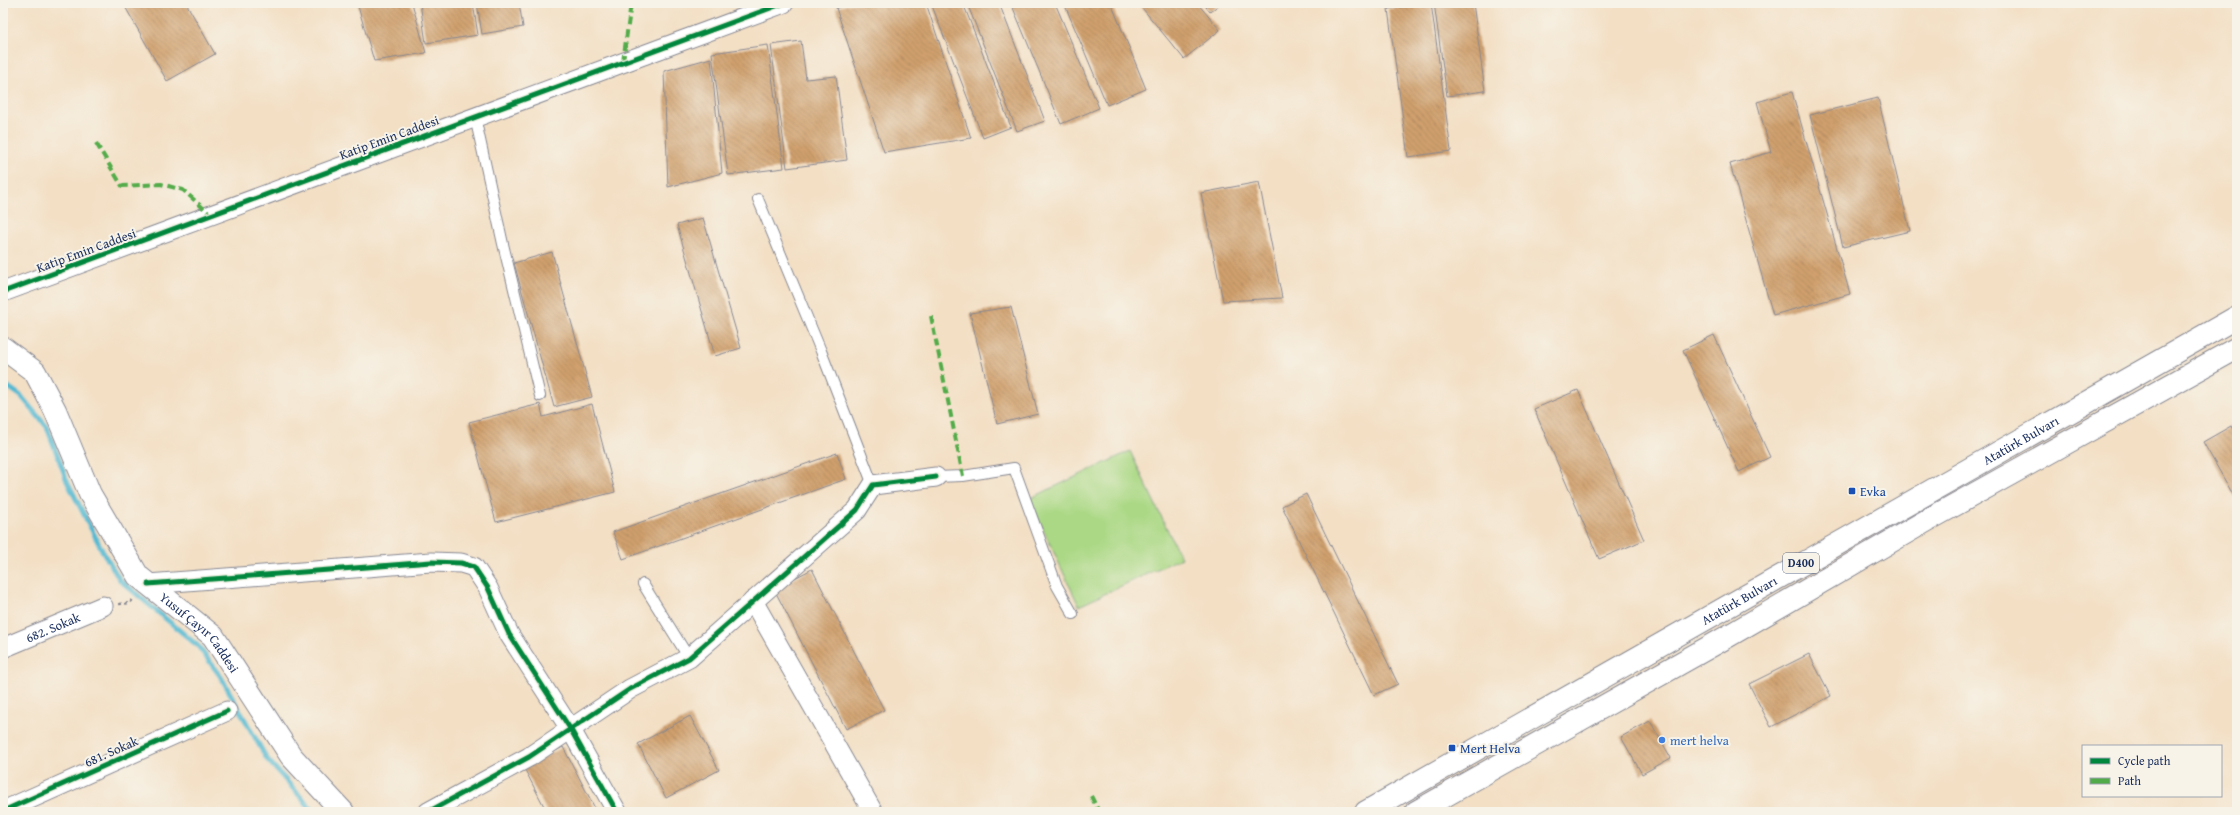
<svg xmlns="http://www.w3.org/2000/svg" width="2240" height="815" font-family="'Gentium Book Plus',serif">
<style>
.pitch{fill:#aad884;stroke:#628471}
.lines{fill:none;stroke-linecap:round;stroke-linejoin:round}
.stream{stroke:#53b9d1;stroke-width:5}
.building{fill:url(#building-back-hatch)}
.service-casing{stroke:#878791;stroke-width:12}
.minor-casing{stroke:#878791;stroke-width:21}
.tertiary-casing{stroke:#878791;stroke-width:24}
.primary-casing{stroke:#878791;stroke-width:24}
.path{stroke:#878791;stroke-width:2.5;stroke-dasharray:3 3;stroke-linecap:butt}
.service{stroke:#fff;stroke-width:10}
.minor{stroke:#fff;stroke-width:19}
.tertiary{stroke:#fff;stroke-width:22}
.primary{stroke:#fff;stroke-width:22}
.quiet{stroke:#52ab49;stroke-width:4;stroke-dasharray:8 4;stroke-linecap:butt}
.cycleway-casing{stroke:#f7f3e8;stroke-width:8}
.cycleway{stroke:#00873e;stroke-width:5}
.transit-dot{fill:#1a4fb4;stroke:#f7f3e8;stroke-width:1.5}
.shop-dot{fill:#3f7fe0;stroke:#f7f3e8;stroke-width:1.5}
.labels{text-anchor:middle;stroke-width:4;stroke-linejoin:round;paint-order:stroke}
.shield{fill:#f7f3e8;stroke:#5d6a87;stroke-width:1}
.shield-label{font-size:12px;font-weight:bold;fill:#1b2f5e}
.street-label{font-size:13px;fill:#1b2f5e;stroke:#f7f3e8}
.transit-label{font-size:13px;fill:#164399;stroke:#f7f3e8;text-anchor:start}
.shop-label{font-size:13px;fill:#366cbe;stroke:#f7f3e8;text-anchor:start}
</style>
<defs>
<pattern id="building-back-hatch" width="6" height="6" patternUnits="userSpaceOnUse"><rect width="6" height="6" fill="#d0a06d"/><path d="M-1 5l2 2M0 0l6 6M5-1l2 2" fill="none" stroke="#a8835d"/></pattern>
</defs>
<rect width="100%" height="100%" fill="#f7f3e8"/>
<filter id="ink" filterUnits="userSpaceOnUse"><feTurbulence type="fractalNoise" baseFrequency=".025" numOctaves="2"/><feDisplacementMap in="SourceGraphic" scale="8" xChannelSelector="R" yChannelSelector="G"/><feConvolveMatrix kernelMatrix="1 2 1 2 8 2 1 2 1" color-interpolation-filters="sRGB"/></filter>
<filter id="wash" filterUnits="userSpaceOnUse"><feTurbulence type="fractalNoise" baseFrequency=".012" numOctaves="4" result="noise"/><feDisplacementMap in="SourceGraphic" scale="16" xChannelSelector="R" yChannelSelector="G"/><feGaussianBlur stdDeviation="0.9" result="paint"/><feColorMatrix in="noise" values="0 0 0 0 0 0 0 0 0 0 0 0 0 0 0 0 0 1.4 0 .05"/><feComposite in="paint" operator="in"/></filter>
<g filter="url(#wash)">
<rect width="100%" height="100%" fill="#f3dfc4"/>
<polygon class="pitch" points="1130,451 1181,558 1079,606 1029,499"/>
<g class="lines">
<polyline class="stream" points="3,383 21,396 47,427 67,481 103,552 120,580 198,646 221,677 267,759 314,812"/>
</g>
<g id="blocks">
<g class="building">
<polygon points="123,3 186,3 215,54 167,81"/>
<polygon points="357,3 412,3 426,53 374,61"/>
<polygon points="420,3 473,3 478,35 426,43"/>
<polygon points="477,3 519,3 523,27 482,34"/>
<polygon points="853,3 926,3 971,138 884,152 836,8"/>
<polygon points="931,3 963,3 1011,127 983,138"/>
<polygon points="967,3 999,3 1045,121 1017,131"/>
<polygon points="1011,3 1055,3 1099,108 1061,124"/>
<polygon points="1064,3 1111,3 1146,89 1107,105"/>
<polygon points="1138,3 1197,3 1220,30 1184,59"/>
<polygon points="1203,3 1221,3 1210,12"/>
<polygon points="1431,3 1451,151 1408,157 1388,9"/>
<polygon points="1434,3 1473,3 1485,91 1447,96"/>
<polygon points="801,41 806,79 836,76 847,160 787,168 771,45"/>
<polygon points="768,45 784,168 728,175 712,53"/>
<polygon points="711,58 722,173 668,187 664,71"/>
<polygon points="1792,92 1850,294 1773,315 1730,164 1771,152 1757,102"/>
<polygon points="1878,98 1910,231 1843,247 1810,115"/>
<polygon points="1259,182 1282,298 1223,301 1201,193"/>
<polygon points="703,218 741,348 715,356 677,225"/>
<polygon points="552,252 592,397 554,407 514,263"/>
<polygon points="1011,307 1038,414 997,424 970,313"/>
<polygon points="1714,335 1770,457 1739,472 1683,350"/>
<polygon points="1578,390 1644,540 1599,559 1534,409"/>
<polygon points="540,404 543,417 592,404 615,492 496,522 469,422"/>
<polygon points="2231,426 2237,437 2237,497 2235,498 2203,442"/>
<polygon points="837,453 846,479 623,559 613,532"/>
<polygon points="1306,494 1398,684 1374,695 1282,506"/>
<polygon points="812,569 884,710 846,729 774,589"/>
<polygon points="1809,654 1831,696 1771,727 1749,684"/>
<polygon points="690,716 719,770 666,798 638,744"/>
<polygon points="1650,721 1671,758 1642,774 1621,737"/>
<polygon points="563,747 597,812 547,812 524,768"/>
</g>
</g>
</g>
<g filter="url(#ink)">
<use href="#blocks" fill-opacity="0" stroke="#878791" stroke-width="1"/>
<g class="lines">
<defs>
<g id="service">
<polyline points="475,117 503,244 540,396"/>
<polyline points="758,199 821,351 873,485"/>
<polyline points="936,477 963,476 1014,468 1057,586 1073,614"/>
<polyline points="643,584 689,658"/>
</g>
<g id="minor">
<polyline points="3,292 784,3"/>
<polyline points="148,584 431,562 461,563 474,567 488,588 509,634 571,730 617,812"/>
<polyline points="753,601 873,812"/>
<path id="s1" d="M3 648 103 606"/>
<polyline points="3,811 227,711"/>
<polyline points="428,812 529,757 630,689 689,658 857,510 873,485 936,477"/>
</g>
<g id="tertiary">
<path id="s2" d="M3 348 35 372 55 410 90 494 138 576 213 636 291 756 343 812"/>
</g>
<g id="primary">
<path id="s3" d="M1366 812 2237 317"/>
<polyline points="1416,812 1718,642 1926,521 2237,348"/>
</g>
</defs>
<use href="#service" class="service-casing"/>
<use href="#minor" class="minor-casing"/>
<use href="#tertiary" class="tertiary-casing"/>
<use href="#primary" class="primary-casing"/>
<polyline class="path" points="119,604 130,603 134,598"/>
<use href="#service" class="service"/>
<use href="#minor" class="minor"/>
<use href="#tertiary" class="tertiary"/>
<use href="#primary" class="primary"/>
<g class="quiet">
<polyline points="623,62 631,3"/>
<polyline points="96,143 122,186 161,184 183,190 211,215"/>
<polyline points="931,316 963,476"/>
<polyline points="1091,796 1099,812"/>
</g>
<defs>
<g id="cycleway">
<polyline points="3,292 784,3"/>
<polyline points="148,584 431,562 461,563 474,567 488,588 509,634 571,730 617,812"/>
<polyline points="3,811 227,711"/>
<polyline points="428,812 529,757 630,689 689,658 857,510 873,485 936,477"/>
</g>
</defs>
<use href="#cycleway" class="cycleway-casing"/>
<use href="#cycleway" class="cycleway"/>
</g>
</g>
<g class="transit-dot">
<rect x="1848" y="487" width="8" height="8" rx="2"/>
<rect x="1448" y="744" width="8" height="8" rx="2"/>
</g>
<circle class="shop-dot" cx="1662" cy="740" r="4"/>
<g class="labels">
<rect class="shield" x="1783" y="553" width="36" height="20" rx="3"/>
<g class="shield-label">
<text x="1801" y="567">D400</text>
</g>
<g class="street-label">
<text transform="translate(389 137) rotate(-20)" y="5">Katip Emin Caddesi</text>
<text transform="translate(86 250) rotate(-20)" y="5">Katip Emin Caddesi</text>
<text dy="5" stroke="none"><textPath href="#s3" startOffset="753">Atatürk Bulvarı</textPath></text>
<text dy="5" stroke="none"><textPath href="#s3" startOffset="429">Atatürk Bulvarı</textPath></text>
<text dy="5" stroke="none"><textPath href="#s1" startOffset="54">682. Sokak</textPath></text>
<text dy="5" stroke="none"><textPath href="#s2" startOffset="353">Yusuf Çayır Caddesi</textPath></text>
<text transform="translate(111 751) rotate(-24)" y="5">681. Sokak</text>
</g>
<g class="transit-label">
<text x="1860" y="496">Evka</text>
<text x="1460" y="753">Mert Helva</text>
</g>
<g class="shop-label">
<text x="1670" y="745">mert helva</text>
</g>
</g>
<rect width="2240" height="815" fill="none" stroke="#f7f3e8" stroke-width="16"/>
<rect x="2082" y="745" width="140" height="52" fill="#f7f3e8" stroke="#9fa5b1"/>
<rect x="2090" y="758" width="20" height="6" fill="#00873e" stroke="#9fa5b1"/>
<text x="2118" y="765" font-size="12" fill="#1b2f5e">Cycle path</text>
<rect x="2090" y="778" width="20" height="6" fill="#52ab49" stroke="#9fa5b1"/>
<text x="2118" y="785" font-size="12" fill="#1b2f5e">Path</text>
</svg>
